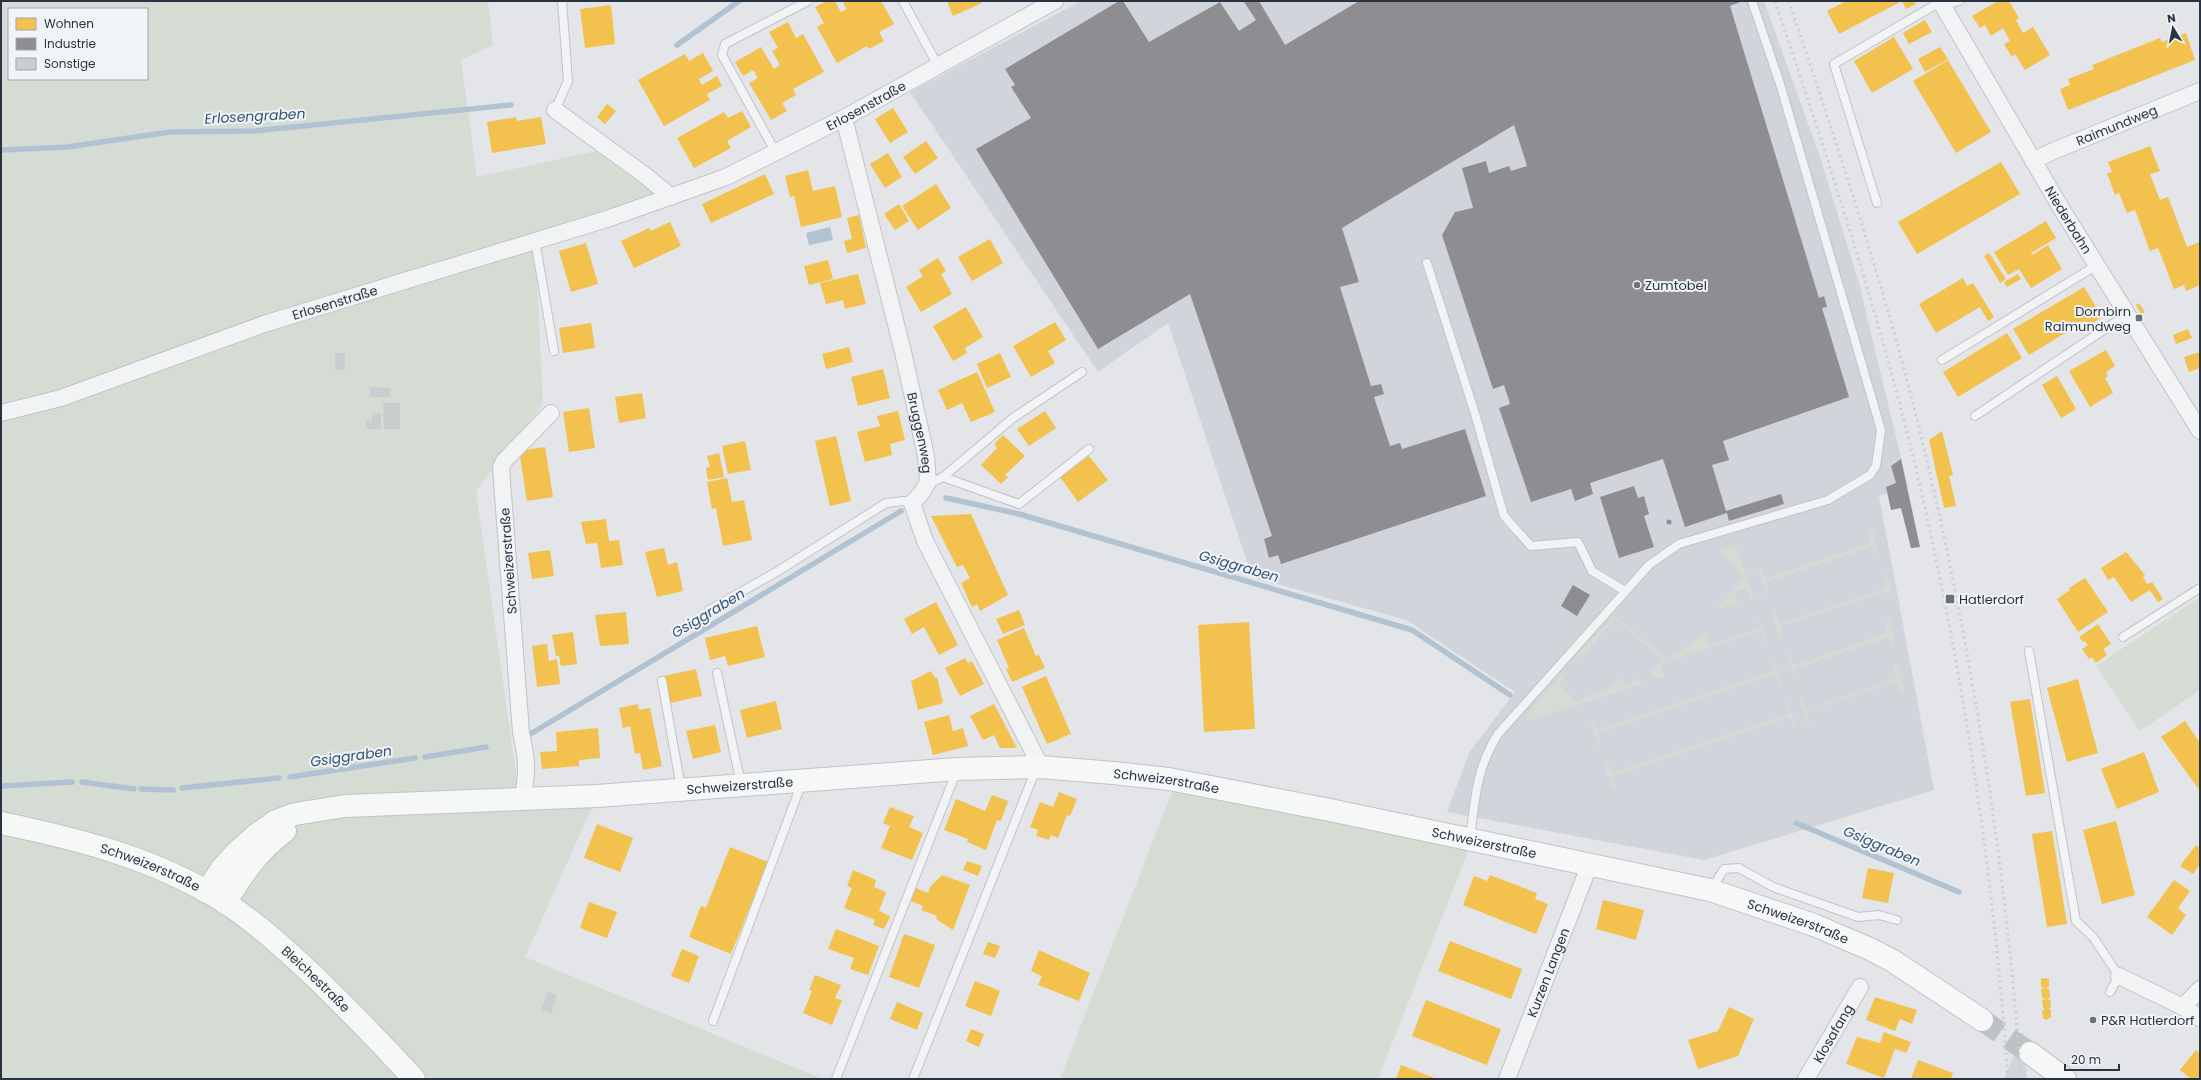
<svg xmlns="http://www.w3.org/2000/svg" width="2201" height="1080" font-family="Poppins,sans-serif">
<style>
.built{fill:#d1d5db}
.green{fill:#d4dcd3;fill-rule:evenodd}
.water{fill:#b1c2d3}
.homes{fill:#f2c14e}
.industry{fill:#8d8d92}
.lines{fill:none;stroke-linecap:round;stroke-linejoin:round}
.stream{stroke:#b1c2d3;stroke-width:5.5}
.building{fill:#cccdd0}
.secondary-tunnel{stroke:#bec1c7;stroke-width:22;stroke-dasharray:22 11;stroke-linecap:butt}
.lane-casing{stroke:#c1c3c6;stroke-width:10}
.street-casing{stroke:#c1c3c6;stroke-width:18}
.secondary-casing{stroke:#c1c3c6;stroke-width:24}
.lane{stroke:#f2f3f5;stroke-width:8}
.street{stroke:#f2f3f5;stroke-width:16}
.secondary{stroke:#f6f7f7;stroke-width:22}
.rail{stroke:#cccdd0;stroke-width:3;stroke-dasharray:2 4;stroke-linecap:butt}
.poi-dot{fill:#6a717c;stroke:#f1f4f7;stroke-width:1.5}
.labels{text-anchor:middle;stroke-width:4;stroke-linejoin:round;paint-order:stroke}
.street-label{font-size:13px;fill:#293342;stroke:#f1f4f7}
.poi-label{font-size:13px;fill:#293342;stroke:#f1f4f7;text-anchor:start}
.water-label{font-size:14px;font-style:italic;fill:#335276;stroke:#f1f4f7}
</style>
<rect width="100%" height="100%" fill="#e3e5e8"/>
<g class="built">
<polygon points="1081,1 1764,1 1820,157 1859,283 1908,487 1879,496 1934,790 1704,860 1447,812 1469,753 1515,692 1406,620 1252,577 1168,323 1098,372 910,92"/>
<polygon points="2023,1032 2027,1079 2004,1079"/>
</g>
<g class="green">
<path d="M1 1H488L493 45 461 60 477 177 596 151 655 194 535 240 543 404 476 491 520 802 596 798 525 957 823 1079H1ZM9 9H147V79H9Z"/>
<polygon points="1873,530 1878,558 1873,546 1766,582 1769,594 1766,593 1758,568 1760,566 1765,579 1872,543 1868,531"/>
<polygon points="1735,545 1754,598 1751,600 1747,587 1735,592 1738,604 1718,609 1718,607 1744,578 1720,550"/>
<polygon points="1888,574 1892,603 1888,591 1780,626 1783,639 1780,638 1772,613 1774,610 1779,624 1886,588 1883,575"/>
<polygon points="2200,597 2200,690 2140,731 2096,666"/>
<polygon points="1614,615 1666,658 1661,664 1664,677 1658,679 1650,671 1662,659 1615,619 1583,656 1576,657"/>
<polygon points="1757,616 1767,641 1766,643 1761,631 1667,662 1704,633 1709,646 1761,628"/>
<polygon points="1890,620 1895,645 1893,648 1889,637 1794,669 1797,681 1795,680 1787,655 1789,653 1794,666 1888,633 1885,621"/>
<polygon points="1771,659 1774,661 1781,683 1780,686 1776,674 1598,733 1601,746 1598,745 1590,721 1592,718 1597,730 1775,671"/>
<polygon points="1897,665 1899,667 1904,691 1901,694 1897,682 1807,712 1810,725 1808,724 1800,699 1802,697 1807,710 1896,680 1893,667"/>
<polygon points="1563,673 1567,675 1559,685 1578,703 1587,694 1591,697 1608,690 1618,678 1628,686 1636,678 1643,684 1527,721 1527,714"/>
<polygon points="1785,702 1788,703 1796,726 1794,729 1790,717 1612,776 1616,789 1612,788 1604,764 1607,761 1611,773 1789,714"/>
<polygon points="1174,787 1471,844 1378,1079 1060,1079"/>
</g>
<polygon class="water" points="830,227 833,240 809,245 806,233"/>
<g class="homes">
<polygon points="827,1 835,1 841,12 847,9 843,3 847,1 881,1 894,24 879,32 884,41 869,49 867,46 837,63 817,27 824,23 815,7"/>
<polygon points="947,1 981,1 982,3 953,16"/>
<polygon points="1846,1 1914,1 1916,4 1906,9 1902,1 1839,34 1827,11"/>
<polygon points="1998,1 2009,1 2019,18 2016,20 2023,33 2033,27 2050,55 2025,70 2015,54 2012,57 2004,44 2010,41 2003,28 1991,36 1985,25 1980,28 1972,16"/>
<polygon points="611,5 615,44 585,48 580,9"/>
<polygon points="1925,20 1932,32 1909,44 1903,33"/>
<polygon points="788,22 796,38 803,34 824,72 793,89 796,95 782,103 787,111 771,120 749,83 758,78 753,70 743,76 735,62 761,47 774,69 780,65 772,51 778,48 769,32"/>
<polygon points="2186,33 2195,60 2068,110 2060,89 2070,85 2068,79 2094,69 2092,65 2160,38 2162,42"/>
<polygon points="1894,37 1913,69 1872,93 1854,61"/>
<polygon points="1940,47 1948,59 1925,72 1918,59"/>
<polygon points="703,53 713,71 699,79 702,85 717,76 722,86 707,94 710,100 664,126 638,80 685,54 689,61"/>
<polygon points="1948,60 1991,132 1956,153 1913,81"/>
<polygon points="607,104 616,111 605,124 597,117"/>
<polygon points="893,108 908,132 890,143 875,119"/>
<polygon points="742,111 751,127 727,141 731,148 694,168 677,138 724,112 728,118"/>
<polygon points="516,117 517,121 541,117 546,144 492,153 487,122"/>
<polygon points="926,141 938,158 915,174 903,157"/>
<polygon points="2150,146 2160,171 2150,174 2160,200 2168,197 2187,247 2200,242 2200,285 2186,291 2184,285 2174,289 2158,248 2150,251 2135,210 2127,213 2119,193 2115,195 2107,173 2112,172 2108,162"/>
<polygon points="888,153 902,177 885,188 870,164"/>
<polygon points="2001,162 2020,194 1917,254 1898,222"/>
<polygon points="808,170 813,191 835,186 842,217 801,227 794,196 790,197 785,176"/>
<polygon points="765,174 774,194 711,223 702,204"/>
<polygon points="936,184 951,208 918,230 902,206"/>
<polygon points="899,204 909,221 895,230 884,214"/>
<polygon points="859,215 866,248 847,253 844,241 852,239 847,218"/>
<polygon points="2046,221 2056,238 2031,253 2032,255 2048,245 2062,269 2031,288 2019,269 2008,275 1994,252"/>
<polygon points="670,222 681,246 634,268 621,241 649,228 651,231"/>
<polygon points="990,239 1003,263 972,281 958,257"/>
<polygon points="586,243 598,284 571,292 559,251"/>
<polygon points="1989,253 2006,279 2000,283 1984,256"/>
<polygon points="938,258 946,271 941,274 952,294 921,312 906,287 923,276 919,270"/>
<polygon points="828,260 833,279 809,285 804,266"/>
<polygon points="858,274 866,304 845,309 843,300 826,304 820,283"/>
<polygon points="2018,274 2021,279 2007,287 2004,282"/>
<polygon points="1963,278 1967,286 1973,283 1994,317 1988,321 1980,307 1936,333 1919,304"/>
<polygon points="2084,287 2102,317 2088,326 2085,321 2029,355 2013,329"/>
<polygon points="2139,303 2145,312 2141,314 2136,305"/>
<polygon points="966,307 983,337 965,348 967,353 953,361 933,326"/>
<polygon points="1055,322 1066,340 1048,351 1055,363 1031,377 1013,346"/>
<polygon points="591,323 595,348 563,353 559,328"/>
<polygon points="2188,329 2192,338 2176,344 2173,335"/>
<polygon points="2007,333 2022,358 1958,397 1943,372"/>
<polygon points="849,347 853,362 826,369 822,354"/>
<polygon points="2106,350 2115,366 2106,372 2108,376 2105,378 2113,393 2090,407 2069,371"/>
<polygon points="2200,352 2200,368 2189,372 2184,357"/>
<polygon points="1000,353 1011,377 987,388 977,364"/>
<polygon points="883,369 890,398 858,406 851,377"/>
<polygon points="977,372 995,412 971,422 962,403 947,410 938,390"/>
<polygon points="2057,376 2076,409 2061,418 2042,385"/>
<polygon points="642,393 646,418 619,423 615,397"/>
<polygon points="589,408 595,448 569,452 563,412"/>
<polygon points="898,411 905,440 890,444 892,455 865,462 857,432 880,426 877,416"/>
<polygon points="1045,411 1056,428 1029,446 1017,429"/>
<polygon points="1942,431 1953,475 1949,476 1956,506 1944,508 1929,440"/>
<polygon points="1003,435 1025,456 1005,475 1008,477 1001,484 981,465 997,448 994,444"/>
<polygon points="836,436 851,501 830,506 815,441"/>
<polygon points="745,441 751,470 728,474 722,446"/>
<polygon points="545,447 553,497 527,501 519,451"/>
<polygon points="719,453 724,477 708,480 706,468 710,467 707,456"/>
<polygon points="1089,456 1108,480 1078,502 1060,477"/>
<polygon points="727,478 732,502 744,500 752,540 723,546 716,508 712,509 707,482"/>
<polygon points="971,514 1008,595 980,611 977,604 972,607 961,583 970,578 963,565 957,567 931,516"/>
<polygon points="606,519 609,541 619,540 623,565 601,568 597,543 586,544 581,522"/>
<polygon points="664,548 668,565 677,562 683,591 657,597 645,552"/>
<polygon points="550,550 554,576 532,579 528,553"/>
<polygon points="2126,552 2145,575 2143,577 2147,584 2152,582 2163,599 2158,602 2150,590 2131,602 2114,577 2108,580 2101,568"/>
<polygon points="2085,578 2108,612 2078,632 2057,599 2070,590 2069,588"/>
<polygon points="936,602 958,645 939,655 924,627 912,634 904,619"/>
<polygon points="1019,610 1025,625 1003,634 996,619"/>
<polygon points="626,612 629,644 600,646 595,615"/>
<polygon points="1249,622 1255,729 1204,732 1198,625"/>
<polygon points="2098,624 2111,644 2103,649 2107,655 2096,663 2092,657 2089,659 2082,649 2088,645 2085,641 2083,642 2079,637"/>
<polygon points="757,626 765,657 728,666 725,656 710,660 705,638"/>
<polygon points="1024,628 1036,656 1039,655 1045,668 1012,682 1006,669 1009,668 997,640"/>
<polygon points="573,632 577,664 561,666 559,656 556,656 552,635"/>
<polygon points="547,644 549,661 557,659 560,684 537,687 532,646"/>
<polygon points="965,658 968,663 972,661 984,684 960,696 945,668"/>
<polygon points="696,669 702,696 670,703 664,676"/>
<polygon points="931,671 935,678 937,677 943,703 918,710 911,681"/>
<polygon points="1046,676 1071,734 1047,744 1022,687"/>
<polygon points="2078,679 2098,753 2067,762 2047,688"/>
<polygon points="2030,699 2045,793 2026,796 2010,702"/>
<polygon points="776,701 782,729 747,738 740,710"/>
<polygon points="638,704 639,710 650,708 662,766 643,770 640,753 635,754 630,726 623,728 619,708"/>
<polygon points="994,704 1017,748 1000,748 994,735 983,740 970,716"/>
<polygon points="949,715 953,731 963,728 968,746 933,755 924,722"/>
<polygon points="2185,721 2200,743 2200,791 2161,737"/>
<polygon points="715,725 721,752 693,759 686,731"/>
<polygon points="598,728 600,758 579,760 579,766 542,769 540,752 557,751 556,732"/>
<polygon points="2144,752 2159,792 2117,809 2101,769"/>
<polygon points="1059,792 1077,799 1070,816 1067,815 1058,838 1051,835 1049,840 1036,836 1038,830 1030,827 1040,802 1053,807"/>
<polygon points="992,795 1008,801 1001,821 997,820 986,850 967,842 968,839 944,830 956,799 985,811"/>
<polygon points="890,807 914,816 909,827 923,833 912,860 881,848 890,826 883,823"/>
<polygon points="2116,821 2135,895 2102,904 2083,830"/>
<polygon points="597,824 633,838 620,872 584,858"/>
<polygon points="2052,831 2067,924 2047,927 2032,834"/>
<polygon points="2196,845 2200,848 2200,864 2193,874 2180,866"/>
<polygon points="730,847 768,862 731,954 689,937 701,906 706,908"/>
<polygon points="967,861 982,866 978,876 963,870"/>
<polygon points="1868,868 1894,873 1888,903 1862,898"/>
<polygon points="853,870 876,880 874,887 886,892 879,911 890,916 884,929 873,925 875,920 844,908 852,888 847,886"/>
<polygon points="942,875 970,885 953,930 936,919 937,916 921,910 923,906 911,901 916,888 928,893 930,887"/>
<polygon points="1490,875 1537,893 1535,899 1548,904 1536,934 1463,905 1474,876 1487,881"/>
<polygon points="2174,880 2190,891 2178,908 2186,915 2172,935 2147,917"/>
<polygon points="1603,900 1644,910 1636,940 1596,929"/>
<polygon points="589,902 617,912 607,938 580,928"/>
<polygon points="836,929 879,946 868,975 850,969 854,958 828,949"/>
<polygon points="904,934 935,945 919,988 889,977"/>
<polygon points="1450,941 1522,969 1511,999 1438,971"/>
<polygon points="988,942 1000,946 995,958 983,954"/>
<polygon points="682,949 699,956 689,983 671,976"/>
<polygon points="1039,950 1090,973 1079,1001 1038,985 1042,976 1031,971"/>
<polygon points="815,975 841,985 835,998 842,1000 832,1025 803,1013 812,991 809,990"/>
<polygon points="2043,978 2049,979 2049,986 2046,988 2049,989 2050,997 2047,999 2050,1000 2051,1007 2048,1009 2051,1010 2051,1017 2046,1020 2043,1018 2042,1011 2045,1010 2043,1008 2042,1000 2045,999 2042,997 2041,990 2044,988 2041,987 2041,979"/>
<polygon points="975,981 1000,991 991,1016 965,1006"/>
<polygon points="1875,997 1917,1010 1912,1024 1900,1019 1895,1031 1866,1020"/>
<polygon points="1426,1000 1501,1029 1487,1065 1412,1036"/>
<polygon points="897,1002 923,1013 917,1030 890,1019"/>
<polygon points="1729,1007 1754,1019 1738,1056 1698,1069 1688,1040 1718,1031"/>
<polygon points="971,1029 984,1034 979,1047 966,1041"/>
<polygon points="1884,1032 1911,1042 1906,1053 1895,1049 1884,1078 1846,1064 1857,1037 1880,1043"/>
<polygon points="2196,1050 2200,1054 2200,1079 2191,1079 2180,1070"/>
<polygon points="1918,1060 1953,1073 1951,1079 1911,1079"/>
<polygon points="1401,1065 1437,1079 1396,1079"/>
</g>
<g class="industry">
<polygon points="1119,1 1123,1 1149,42 1220,2 1239,31 1256,20 1244,2 1259,1 1285,45 1359,1 1743,1 1730,6 1819,298 1824,296 1827,307 1822,308 1849,397 1723,441 1729,460 1712,465 1726,511 1781,494 1784,504 1729,521 1727,513 1685,527 1663,459 1590,483 1593,494 1575,501 1571,489 1531,502 1499,408 1510,404 1504,385 1493,389 1442,235 1455,212 1473,208 1462,168 1486,161 1489,173 1509,166 1511,171 1527,166 1514,125 1342,228 1359,282 1340,287 1371,386 1381,384 1384,394 1374,397 1390,446 1400,443 1402,449 1465,429 1486,496 1281,564 1278,555 1269,558 1264,539 1272,536 1190,294 1098,349 976,149 1031,118 1011,87 1015,85 1005,69"/>
<polygon points="1901,459 1920,547 1911,548 1901,508 1891,510 1886,487 1896,483 1891,466"/>
<polygon points="1634,486 1638,498 1644,496 1649,514 1644,516 1654,547 1619,558 1600,497"/>
<circle cx="1669" cy="522" r="2.5"/>
<polygon points="1573,585 1590,595 1577,616 1561,606"/>
</g>
<g class="lines">
<g class="stream">
<polyline points="677,45 739,1"/>
<polyline points="1,150 67,147 170,132 253,131 511,105"/>
<polyline points="946,498 1019,514 1412,630 1510,695"/>
<polyline points="527,736 901,511"/>
<polyline points="425,757 486,747"/>
<polyline points="290,777 415,758"/>
<polyline points="82,782 134,789"/>
<polyline points="1,786 72,782"/>
<polyline points="182,788 279,778"/>
<polyline points="141,789 173,790"/>
<polyline points="1796,823 1959,892"/>
</g>
</g>
<g class="building">
<rect x="335" y="353" width="10" height="17"/>
<polygon points="370,387 391,388 390,397 370,397"/>
<polygon points="383,403 400,403 400,429 384,429"/>
<polygon points="372,413 381,413 381,429 367,429 366,421 372,421"/>
<polygon points="548,992 557,995 551,1014 541,1010"/>
</g>
<g class="lines">
<polyline class="secondary-tunnel" points="1982,1020 2030,1053"/>
<defs>
<g id="lane">
<polyline points="903,1 938,66"/>
<polyline points="1942,6 1959,1"/>
<polyline points="555,110 568,81 562,1"/>
<polyline points="776,153 722,55 725,44 808,1"/>
<polyline points="1877,203 1834,64 1940,2"/>
<polyline points="535,240 554,351"/>
<polyline points="1427,263 1476,417 1504,516 1531,546 1578,542 1592,571 1625,591"/>
<polyline points="1942,360 2097,265"/>
<polyline points="1975,416 2126,315"/>
<polyline points="943,477 1019,504 1089,449"/>
<polyline points="928,482 935,481 943,477 1013,418 1082,372"/>
<polyline points="709,610 778,571 886,503 904,501 912,503"/>
<polyline points="2123,637 2200,588"/>
<polyline points="2029,651 2076,921 2093,937 2119,976 2110,992"/>
<polyline points="717,673 741,784"/>
<polyline points="662,681 681,788"/>
<path d="M1470 839C1475 799 1476 769 1498 734L1649 565 1679 544 1828 500 1870 475 1876 466 1881 430 1781 87 1752 1"/>
<polyline points="1711,890 1724,869 1739,868 1773,887 1858,917 1879,915 1897,920"/>
<polyline points="713,1021 802,782"/>
<polyline points="836,1079 957,770"/>
<polyline points="913,1079 1036,769"/>
</g>
<g id="street">
<path id="s1" d="M1940 1 2061 208 2200 431"/>
<polyline points="555,110 646,176 671,197"/>
<path id="s2" d="M844 118 903 352 926 456 928 482 920 495 912 503 925 541 1041 767"/>
<path id="s3" d="M2033 161 2051 152 2200 91"/>
<path id="s4" d="M1 413 61 398 264 324 607 219 726 177 844 118 1055 1"/>
<path d="M522 800C528 774 527 759 521 733L501 468 504 461 551 413"/>
<polyline points="2119,976 2183,1007 2200,1018"/>
<polyline points="2183,1007 2200,989"/>
<path id="s5" d="M1507 1079 1589 866"/>
<path id="s6" d="M1806 1079 1860 987"/>
</g>
<g id="secondary">
<path id="s7" d="M1 823C73 838 142 855 206 891 247 914 281 945 315 977 349 1010 382 1044 414 1079"/>
<path id="s8" d="M206 892 223 867 236 853 256 835 276 821 295 814 345 806 597 796 957 769 1041 767 1113 773 1169 779 1330 810 1710 890 1814 925 1870 949 1893 961 1982 1020"/>
<path d="M225 903C242 875 258 851 285 831"/>
<polyline points="2030,1053 2065,1079"/>
</g>
</defs>
<use href="#lane" class="lane-casing"/>
<use href="#street" class="street-casing"/>
<use href="#secondary" class="secondary-casing"/>
<use href="#lane" class="lane"/>
<use href="#street" class="street"/>
<use href="#secondary" class="secondary"/>
<g class="rail">
<path d="M1775 1C1825 149 1873 296 1911 448 1961 655 1993 867 2008 1079"/>
<path d="M1789 1C1838 148 1888 296 1924 448 1973 655 2006 867 2021 1079"/>
</g>
</g>
<g class="poi-dot">
<circle cx="1637" cy="285" r="4"/>
<rect x="2135" y="314" width="8" height="8" rx="2"/>
<rect x="1945" y="594" width="10" height="10" rx="2"/>
<circle cx="2093" cy="1020" r="4"/>
</g>
<g class="labels">
<g class="street-label">
<text dy="5" stroke="none"><textPath href="#s4" startOffset="920">Erlosenstraße</textPath></text>
<text dy="5" stroke="none"><textPath href="#s3" startOffset="91">Raimundweg</textPath></text>
<text dy="5" stroke="none"><textPath href="#s1" startOffset="254">Niederbahn</textPath></text>
<text dy="5" stroke="none"><textPath href="#s4" startOffset="352">Erlosenstraße</textPath></text>
<text dy="5" stroke="none"><textPath href="#s2" startOffset="324">Bruggenweg</textPath></text>
<text transform="translate(508 561) rotate(-94)" y="5">Schweizerstraße</text>
<text dy="5" stroke="none"><textPath href="#s8" startOffset="995">Schweizerstraße</textPath></text>
<text dy="5" stroke="none"><textPath href="#s8" startOffset="567">Schweizerstraße</textPath></text>
<text dy="5" stroke="none"><textPath href="#s8" startOffset="1319">Schweizerstraße</textPath></text>
<text dy="5" stroke="none"><textPath href="#s7" startOffset="156">Schweizerstraße</textPath></text>
<text dy="5" stroke="none"><textPath href="#s8" startOffset="1643">Schweizerstraße</textPath></text>
<text dy="5" stroke="none"><textPath href="#s5" startOffset="114">Kurzen Langen</textPath></text>
<text dy="5" stroke="none"><textPath href="#s7" startOffset="358">Bleichestraße</textPath></text>
<text dy="5" stroke="none"><textPath href="#s6" startOffset="53">Klosafang</textPath></text>
</g>
<g class="poi-label">
<text x="1645" y="290">Zumtobel</text>
<text x="2131" y="316" text-anchor="end">Dornbirn<tspan x="2131" dy="15">Raimundweg</tspan></text>
<text x="1959" y="604">Hatlerdorf</text>
<text x="2101" y="1025">P&amp;R Hatlerdorf</text>
</g>
<g class="water-label">
<text transform="translate(255 116) rotate(-3)" y="5">Erlosengraben</text>
<text transform="translate(1239 566) rotate(16)" y="5">Gsiggraben</text>
<text transform="translate(708 613) rotate(-31)" y="5">Gsiggraben</text>
<text transform="translate(351 756) rotate(-8)" y="5">Gsiggraben</text>
<text transform="translate(1882 846) rotate(23)" y="5">Gsiggraben</text>
</g>
</g>
<rect width="2201" height="1080" fill="none" stroke="#293342" stroke-width="4"/>
<rect x="8" y="8" width="140" height="72" fill="#f1f4f7" stroke="#a1a7af"/>
<rect x="16" y="18" width="20" height="12" fill="#f2c14e" stroke="#a1a7af"/>
<text x="44" y="28" font-size="12" fill="#293342">Wohnen</text>
<rect x="16" y="38" width="20" height="12" fill="#8d8d92" stroke="#a1a7af"/>
<text x="44" y="48" font-size="12" fill="#293342">Industrie</text>
<rect x="16" y="58" width="20" height="12" fill="#cccdd0" stroke="#a1a7af"/>
<text x="44" y="68" font-size="12" fill="#293342">Sonstige</text>
<g transform="translate(2173 28) rotate(350)" stroke="#f1f4f7" stroke-width="3" paint-order="stroke">
<path d="M0-3L7 15L0 10L-7 15Z" fill="#293342"/>
<text y="-6" font-size="11" font-weight="bold" text-anchor="middle" fill="#293342">N</text>
</g>
<path d="M2065 1064v6h54v-6" fill="none" stroke="#293342" stroke-width="2"/>
<text x="2071" y="1064" font-size="12" fill="#293342" stroke="#f1f4f7" stroke-width="3" paint-order="stroke">20 m</text>
</svg>
